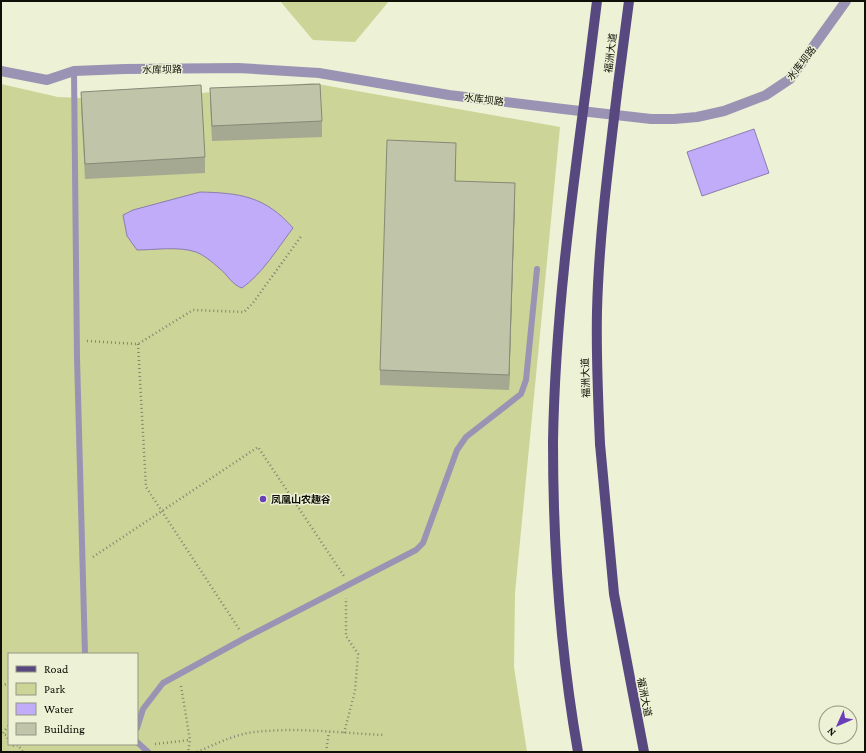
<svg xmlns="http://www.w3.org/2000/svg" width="866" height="753" font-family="'Crimson Pro','Noto Sans SC',serif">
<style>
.green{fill:#ccd497;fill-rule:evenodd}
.water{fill:#c0acf8;stroke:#8b7db0}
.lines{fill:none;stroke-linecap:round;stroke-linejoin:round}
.path{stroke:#828572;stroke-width:2.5;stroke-dasharray:1 3;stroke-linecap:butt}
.lane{stroke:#9a93b4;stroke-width:6}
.street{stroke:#9a93b4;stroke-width:10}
.primary{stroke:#584880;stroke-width:10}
.primary-bridge{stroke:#584880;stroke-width:10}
.wall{fill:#a5a991}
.shaded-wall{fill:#868976}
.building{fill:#c0c4a9;stroke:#868976}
.poi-dot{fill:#6b3fb7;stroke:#edf1d5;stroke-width:1.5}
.labels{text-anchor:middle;stroke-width:3;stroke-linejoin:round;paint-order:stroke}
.street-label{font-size:10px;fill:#0f1007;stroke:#edf1d5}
.poi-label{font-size:10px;font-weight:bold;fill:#0f1007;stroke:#edf1d5;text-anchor:start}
</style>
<rect width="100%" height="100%" fill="#edf1d5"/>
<g class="green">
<polygon points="280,1 389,1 355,42 313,40"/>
<path d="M312 83 560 127 515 593 514 667 527 752H1V84L58 97 124 100ZM9 654H137V744H9Z"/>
</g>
<g class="water">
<polygon points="754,129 769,173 702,196 687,152"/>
<path d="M200 192C240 193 265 196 293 228 277 249 263 273 242 288 232 285 227 274 219 268 212 262 204 255 196 252 178 246 155 250 137 250L127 236 123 215 133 210Z"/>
</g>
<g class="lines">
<g class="path">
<polyline points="87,341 138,344 193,310 244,312 253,303 302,235"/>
<polyline points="138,344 146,487 239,629"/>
<polyline points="93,557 258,447 344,576"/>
<polyline points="1,686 9,683"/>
<polyline points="181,686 190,740 188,752"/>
<polyline points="3,733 9,725"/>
<polyline points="344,733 355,691 358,654 346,636 346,598"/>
<polyline points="1,734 6,735 9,742"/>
<polyline points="10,744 11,746 18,745 23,752"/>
<polyline points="155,744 190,740"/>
<path d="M197 752C216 744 235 734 255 732 297 727 341 733 384 735"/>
<polyline points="326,752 329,732"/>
</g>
<g class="lane">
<polyline points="74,71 77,358 85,654"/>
<polyline points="137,728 143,709 163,683 245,638 416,550 423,543 457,450 466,437 521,394 526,380 537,269"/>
<polyline points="137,742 148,752"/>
</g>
<polyline class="street" points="1,71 47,80 74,71 125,69 238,68 319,73 449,95 563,109 651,119 674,119 697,117 724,111 766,95 790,79 846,1"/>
<g class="primary">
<polyline points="587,81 597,1"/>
<polyline points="618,85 629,1"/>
<path d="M553 442C553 546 560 650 578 752"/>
<polyline points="600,444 614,594 644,752"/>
</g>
<g class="primary-bridge">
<path d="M553 442C555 320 571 201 587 81"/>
<path d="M600 444C598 400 596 356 597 311 599 235 609 160 618 85"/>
</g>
</g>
<g class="wall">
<polygon points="210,88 322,121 322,137 212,141 210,103"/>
<polygon points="81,92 205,157 205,173 85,179 81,107"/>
<polygon points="456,158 455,181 515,199 509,390 380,385 380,370"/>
</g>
<g class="shaded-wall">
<polygon points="456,143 456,158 455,196 455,181"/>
<polygon points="515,183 515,199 509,390 509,375"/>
</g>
<g class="building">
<polygon points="320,84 322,121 212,126 210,88"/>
<polygon points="201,85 205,157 85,164 81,92"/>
<polygon points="387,140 456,143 455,181 515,183 509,375 380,370"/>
</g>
<circle class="poi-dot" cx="263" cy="499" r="4"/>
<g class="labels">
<g class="street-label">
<text transform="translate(610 53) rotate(-83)" y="4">福洲大道</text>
<text transform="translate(801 63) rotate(-52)" y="4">水库坝路</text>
<text transform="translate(162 69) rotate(-1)" y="4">水库坝路</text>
<text transform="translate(484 99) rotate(7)" y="4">水库坝路</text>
<text transform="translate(585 378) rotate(-92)" y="4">福洲大道</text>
<text transform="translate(645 697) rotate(79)" y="4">福洲大道</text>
</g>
<g class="poi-label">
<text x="271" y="503">凤凰山农趣谷</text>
</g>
</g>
<rect width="866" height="753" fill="none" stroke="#0f1007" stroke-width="4"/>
<rect x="8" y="653" width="130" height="92" fill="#edf1d5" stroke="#949783"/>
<rect x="16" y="666" width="20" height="6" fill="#584880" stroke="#949783"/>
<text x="44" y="673" font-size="12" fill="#0f1007">Road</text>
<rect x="16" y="683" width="20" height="12" fill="#ccd497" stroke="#949783"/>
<text x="44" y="693" font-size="12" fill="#0f1007">Park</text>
<rect x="16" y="703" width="20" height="12" fill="#c0acf8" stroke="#949783"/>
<text x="44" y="713" font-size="12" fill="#0f1007">Water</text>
<rect x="16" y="723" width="20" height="12" fill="#c0c4a9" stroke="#949783"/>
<text x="44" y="733" font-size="12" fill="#0f1007">Building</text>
<g transform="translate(838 725) rotate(225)"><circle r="19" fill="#edf1d5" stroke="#949783"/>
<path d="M0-3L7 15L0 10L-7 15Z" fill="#6b3fb7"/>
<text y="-6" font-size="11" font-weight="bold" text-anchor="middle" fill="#0f1007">N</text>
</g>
</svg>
